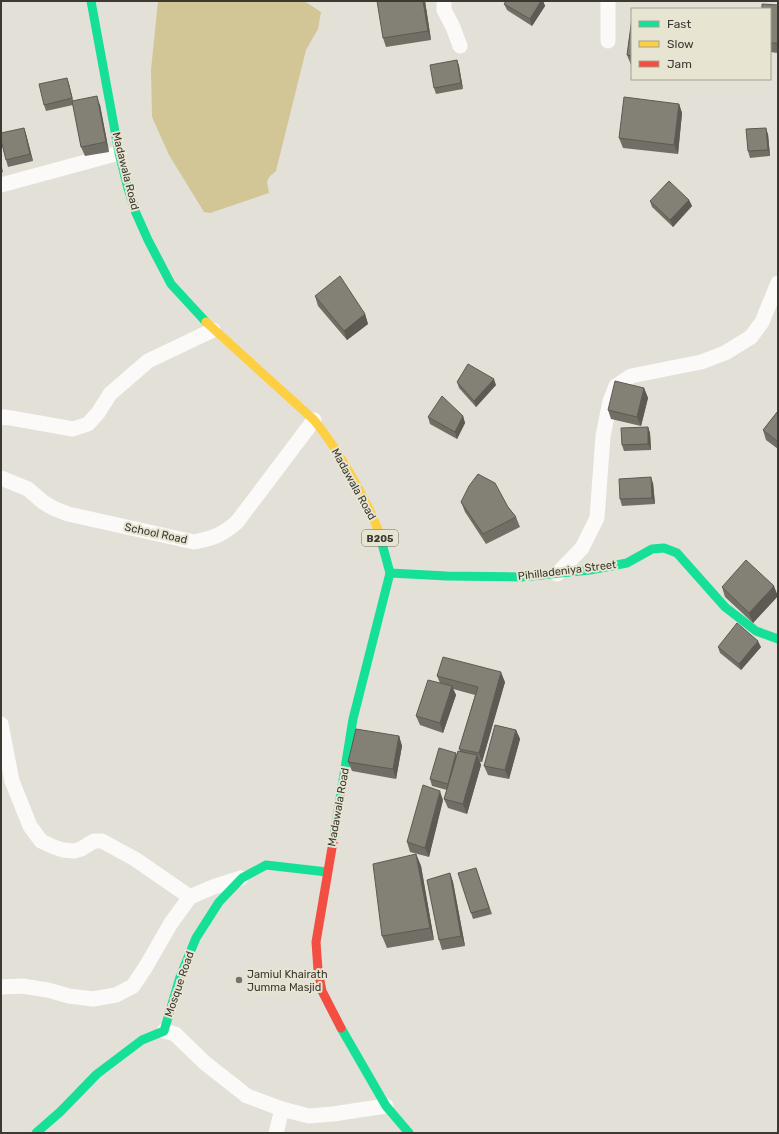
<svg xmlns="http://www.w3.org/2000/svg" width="779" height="1134" font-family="Rubik,sans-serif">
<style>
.green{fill:#d2c697}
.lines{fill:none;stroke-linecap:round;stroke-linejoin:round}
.street{stroke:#fbfaf9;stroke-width:15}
.fast{stroke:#16e098;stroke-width:9}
.slow{stroke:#ffcf43;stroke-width:9}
.jam{stroke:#f24e42;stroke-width:9}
.wall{fill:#716e65}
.shaded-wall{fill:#5c5a53}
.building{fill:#838076;stroke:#5c5a53}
.poi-dot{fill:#76736c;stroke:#e8e4d2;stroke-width:1.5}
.labels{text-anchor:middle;stroke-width:4;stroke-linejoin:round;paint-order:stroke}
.shield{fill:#e8e4d2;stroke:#6f6c62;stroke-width:1}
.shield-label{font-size:10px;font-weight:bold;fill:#3b3932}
.street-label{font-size:11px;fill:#3b3932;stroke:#e8e4d2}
.poi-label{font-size:11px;fill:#3b3932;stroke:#e8e4d2;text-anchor:start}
</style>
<rect width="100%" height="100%" fill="#e3e0d7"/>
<polygon class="green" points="158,1 304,1 321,12 318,29 306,50 276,171 270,176 267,181 269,193 210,213 204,212 169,155 152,117 151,70"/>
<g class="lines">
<g class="street">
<polyline points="444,1 444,10 453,27 460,46"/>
<polyline points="608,41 608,1"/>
<polyline points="1,185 119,153"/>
<polyline points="1,418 3,417 11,418 73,429 88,424 98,413 110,394 148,361 213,330"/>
<path d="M1 478 28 489 43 502 53 508 68 514 194 542C214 538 222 535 237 522L314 420"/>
<polyline points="557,574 582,548 597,518 603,436 610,401 616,386 631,376 701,362 725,353 751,337 762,322 778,283"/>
<polyline points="1,724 12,781 30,826 41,841 54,847 63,850 74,851 81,849 94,841 102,841 135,859 190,897"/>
<polyline points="1,987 22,986 48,990 69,996 93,999 116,995 133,986 145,968 171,923 190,897 213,887 241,878"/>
<polyline points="164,1031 175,1034 205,1063 247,1096 282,1109 309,1116 333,1114 386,1106"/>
<polyline points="276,1133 282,1109"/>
</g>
<g class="fast">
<polyline points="91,1 119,153 127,185 136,213 148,240 171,284 206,322"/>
<polyline points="390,573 447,576 521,577 590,570 627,563 652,549 664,548 677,553 725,607 756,631 778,639"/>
<polyline points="333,842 353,719 390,573 380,536"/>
<polyline points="341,1028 386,1106 409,1133"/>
<polyline points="36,1133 60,1112 97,1074 142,1040 164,1031 180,977 196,938 219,902 242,878 266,865 327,872"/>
</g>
<path class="slow" d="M206 322 314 420C335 446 352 475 367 505 372 515 377 525 380 536"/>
<polyline class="jam" points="333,842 316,942 318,970 322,991 341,1028"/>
</g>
<g class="wall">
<polygon points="425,1 431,40 386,47 383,38"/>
<polygon points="506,1 543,1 545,6 532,26 507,10 504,4"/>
<polygon points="778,5 778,53 770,52 770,9"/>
<polygon points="632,18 632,65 631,65 627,55"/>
<polygon points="457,60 459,66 463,89 436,94 434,88"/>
<polygon points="67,78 69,84 73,101 100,105 109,152 85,156 81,147 73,105 46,111 44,105"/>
<polygon points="679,104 682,113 678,154 623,148 619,138"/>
<polygon points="24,128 26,134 33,161 8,167 6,160"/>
<polygon points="768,134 770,156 750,158 748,151"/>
<polygon points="1,163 3,172 1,173"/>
<polygon points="689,200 692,206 673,227 652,207 650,201"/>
<polygon points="315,296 365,314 368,324 347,340 318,306"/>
<polygon points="457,382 496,385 476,407 459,388"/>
<polygon points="644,388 648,398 641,426 611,419 608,410"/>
<polygon points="778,411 778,449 766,440 763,430"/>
<polygon points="463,416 465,423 457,439 430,424 428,417"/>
<polygon points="648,427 650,433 651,450 624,451 622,445"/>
<polygon points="653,483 655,504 622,506 620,499"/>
<polygon points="461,502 508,507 516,517 520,527 486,544 465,512"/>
<polygon points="722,587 778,596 753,623 725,597"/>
<polygon points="718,647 761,647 741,670 720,653"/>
<polygon points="437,676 505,682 482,762 480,762 481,765 467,814 448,808 444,799 447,790 432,786 430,779 457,756 460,751 459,749 475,695 453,689 456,695 443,733 420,725 416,716 440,683"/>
<polygon points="516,730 520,739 509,779 488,775 484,766"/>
<polygon points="399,736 402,746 396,779 352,771 348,762"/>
<polygon points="443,800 429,857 410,852 407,842"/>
<polygon points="416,854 421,866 434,940 387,948 382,936"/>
<polygon points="476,868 492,914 473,919 471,913"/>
<polygon points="450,873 453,882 465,946 442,950 439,940"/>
</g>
<g class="shaded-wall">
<polygon points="423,1 425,1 431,40 428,31"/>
<polygon points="541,1 543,1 545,6 532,26 530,19"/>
<polygon points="457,60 459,66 463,89 461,83"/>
<polygon points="67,78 69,84 74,104 72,98"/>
<polygon points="97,96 100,105 109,152 106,142"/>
<polygon points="679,104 682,113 678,154 674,145"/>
<polygon points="24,128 26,134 33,161 30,154"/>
<polygon points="766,128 768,134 770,156 768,150"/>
<polygon points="689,200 692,206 673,227 670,220"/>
<polygon points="365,314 368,324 347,340 344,331"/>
<polygon points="494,379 496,385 476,407 474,401"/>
<polygon points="644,388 648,398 641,426 637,417"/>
<polygon points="463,416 465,423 457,439 455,432"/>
<polygon points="648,427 650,433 651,450 648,444"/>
<polygon points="651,477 653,483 655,504 652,498"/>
<polygon points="774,586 778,596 753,623 749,613"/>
<polygon points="758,641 761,647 741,670 739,664"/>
<polygon points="501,672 505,682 482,762 479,753"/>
<polygon points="452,686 456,695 443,733 440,723"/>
<polygon points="516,730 520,739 509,779 505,770"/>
<polygon points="399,736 402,746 396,779 393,769"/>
<polygon points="456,753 458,760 450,790 448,784"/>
<polygon points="477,755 481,765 467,814 463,804"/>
<polygon points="440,791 443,800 429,857 425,848"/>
<polygon points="416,854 421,866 434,940 430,928"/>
<polygon points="450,873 453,882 465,946 461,936"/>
</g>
<g class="building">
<polygon points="377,1 423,1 428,31 383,38"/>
<polygon points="506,1 541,1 530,19 504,4"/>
<polygon points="762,4 778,5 778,43 770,43 770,9 762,9"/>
<polygon points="632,18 632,56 627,55"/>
<polygon points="457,60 461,83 434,88 430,65"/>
<polygon points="67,78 72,98 44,105 39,84"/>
<polygon points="97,96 106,142 81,147 72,101"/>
<polygon points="624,97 679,104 674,145 619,138"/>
<polygon points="24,128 30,154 6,160 1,140 1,133"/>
<polygon points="766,128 768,150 748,151 746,129"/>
<polygon points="669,181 689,200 670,220 650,201"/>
<polygon points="340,276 365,314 344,331 315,296"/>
<polygon points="468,364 494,379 474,401 457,382"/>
<polygon points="615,381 644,388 637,417 608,410"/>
<polygon points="442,396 463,416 455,432 428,417"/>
<polygon points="778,411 778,442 763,430"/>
<polygon points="648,427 648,444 622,445 621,428"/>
<polygon points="478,474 495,483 508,507 516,517 483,534 461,502 469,486"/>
<polygon points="651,477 652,498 620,499 619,479"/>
<polygon points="746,560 774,586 749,613 722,587"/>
<polygon points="737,623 758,641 739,664 718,647"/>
<polygon points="443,657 501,672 479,753 459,749 478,687 437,676"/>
<polygon points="428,680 452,686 440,723 416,716"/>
<polygon points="495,725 516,730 505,770 484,766"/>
<polygon points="356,729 399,736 393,769 348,762"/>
<polygon points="439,748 456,753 448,784 430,779"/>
<polygon points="458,751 477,755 463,804 444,799"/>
<polygon points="423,785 440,791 425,848 407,842"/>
<polygon points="416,854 430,928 382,936 373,864"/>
<polygon points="476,868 489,908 471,913 458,873"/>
<polygon points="450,873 461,936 439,940 427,880"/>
</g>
<circle class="poi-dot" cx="239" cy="980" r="4"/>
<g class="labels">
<rect class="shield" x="362" y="530" width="36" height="16" rx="3"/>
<g class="shield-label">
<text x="380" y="542">B205</text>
</g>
<g class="street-label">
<text transform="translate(126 171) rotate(76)" y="4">Madawala Road</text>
<text transform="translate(354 484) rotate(61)" y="4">Madawala Road</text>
<text transform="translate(156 533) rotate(12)" y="4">School Road</text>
<text transform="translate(567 570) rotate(-7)" y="4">Pihilladeniya Street</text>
<text transform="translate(338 807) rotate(-80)" y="4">Madawala Road</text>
<text transform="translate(179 984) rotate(-71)" y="4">Mosque Road</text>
</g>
<g class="poi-label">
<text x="247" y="978">Jamiul Khairath<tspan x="247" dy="13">Jumma Masjid</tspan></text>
</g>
</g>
<rect width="779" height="1134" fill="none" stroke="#3b3932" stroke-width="4"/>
<rect x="631" y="8" width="140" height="72" fill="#e8e4d2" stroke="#a3a092"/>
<rect x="639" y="21" width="20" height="6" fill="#16e098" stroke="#a3a092"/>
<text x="667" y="28" font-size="12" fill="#3b3932">Fast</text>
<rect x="639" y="41" width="20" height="6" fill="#ffcf43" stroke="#a3a092"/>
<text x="667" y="48" font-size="12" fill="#3b3932">Slow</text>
<rect x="639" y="61" width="20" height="6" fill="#f24e42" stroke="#a3a092"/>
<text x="667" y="68" font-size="12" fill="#3b3932">Jam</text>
</svg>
